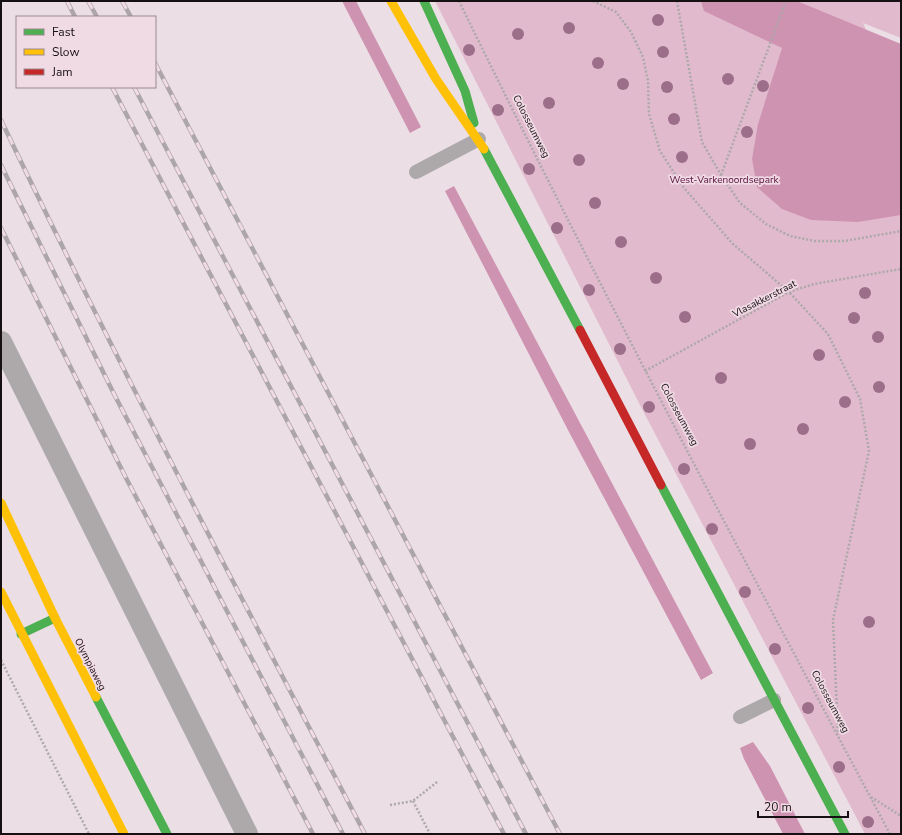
<svg xmlns="http://www.w3.org/2000/svg" width="902" height="835" font-family="'Nunito Sans',sans-serif">
<style>
.green{fill:#e1bbcd}
.water{fill:#cf93b2}
.lines{fill:none;stroke-linecap:round;stroke-linejoin:round}
.path{stroke:#ada8aa;stroke-width:2.5;stroke-dasharray:2 2;stroke-linecap:butt}
.lane{stroke:#ada9aa;stroke-width:14}
.street{stroke:#ada9aa;stroke-width:22}
.fast{stroke:#4caf50;stroke-width:9}
.slow{stroke:#ffc107;stroke-width:9}
.jam{stroke:#c62828;stroke-width:9}
.rail-casing{stroke:#aca5a9;stroke-width:4.5}
.rail{stroke:#f0dae4;stroke-width:3;stroke-dasharray:9;stroke-linecap:butt}
.tree{fill:#9c6e89}
.labels{text-anchor:middle;stroke-width:3.5;stroke-linejoin:round;paint-order:stroke}
.street-label{font-size:10px;fill:#171013;stroke:#f0dae4}
.park-label{font-size:10px;fill:#5b113e;stroke:#f0dae4}
</style>
<rect width="100%" height="100%" fill="#ebdfe5"/>
<polygon class="green" points="435,1 901,1 901,38 863,23 901,104 901,834 865,834 642,409"/>
<g class="water">
<polygon points="342,1 356,1 421,127 410,133"/>
<polygon points="701,1 797,1 901,44 901,215 858,222 811,220 782,209 757,187 752,159 758,124 782,48 704,11"/>
<polygon points="454,186 713,673 701,680 569,432 445,191"/>
<polygon points="753,742 770,766 805,834 783,834 744,759 740,748"/>
</g>
<g class="lines">
<g class="path">
<path d="M459 1C596 282 743 558 890 834"/>
<polyline points="593,1 616,12 631,32 643,57 648,81 649,114 660,151 684,188 733,244 789,292 828,334 860,399 869,451 833,620 838,734"/>
<polyline points="677,1 702,142 721,175 740,203 766,224 790,236 815,241 845,241 901,231"/>
<polyline points="721,175 786,1"/>
<polyline points="645,371 789,292 814,284 901,269"/>
<polyline points="1,660 89,834"/>
<polyline points="871,797 901,816"/>
<polyline points="413,801 430,834"/>
<polyline points="390,805 413,801 437,782"/>
</g>
<g class="lane">
<polyline points="416,172 479,139"/>
<polyline points="740,717 774,700"/>
</g>
<polyline class="street" points="1,342 247,834"/>
<g class="fast">
<polyline points="424,1 465,91 474,123"/>
<polyline points="484,149 580,330"/>
<polyline points="661,485 845,834"/>
<polyline points="21,634 55,618"/>
<polyline points="96,697 167,834"/>
</g>
<g class="slow">
<polyline points="391,1 436,79 484,149"/>
<polyline points="1,503 55,618 96,697"/>
<polyline points="1,592 124,834"/>
</g>
<polyline class="jam" points="580,330 661,485"/>
<defs>
<g id="rail">
<polyline points="67,1 75,17"/>
<polyline points="88,1 97,17"/>
<polyline points="122,1 131,17"/>
<polyline points="155,63 560,834"/>
<polyline points="112,87 504,834"/>
<polyline points="134,87 526,834"/>
<path d="M1 120C116 361 241 597 365 834"/>
<polyline points="1,165 114,394 343,834"/>
<polyline points="1,228 126,478 313,834"/>
</g>
</defs>
<use href="#rail" class="rail-casing"/>
<use href="#rail" class="rail"/>
</g>
<g class="tree">
<circle cx="658" cy="20" r="6"/>
<circle cx="569" cy="28" r="6"/>
<circle cx="518" cy="34" r="6"/>
<circle cx="469" cy="50" r="6"/>
<circle cx="663" cy="52" r="6"/>
<circle cx="598" cy="63" r="6"/>
<circle cx="728" cy="79" r="6"/>
<circle cx="623" cy="84" r="6"/>
<circle cx="763" cy="86" r="6"/>
<circle cx="667" cy="87" r="6"/>
<circle cx="549" cy="103" r="6"/>
<circle cx="498" cy="110" r="6"/>
<circle cx="674" cy="119" r="6"/>
<circle cx="747" cy="132" r="6"/>
<circle cx="682" cy="157" r="6"/>
<circle cx="579" cy="160" r="6"/>
<circle cx="529" cy="169" r="6"/>
<circle cx="595" cy="203" r="6"/>
<circle cx="557" cy="228" r="6"/>
<circle cx="621" cy="242" r="6"/>
<circle cx="656" cy="278" r="6"/>
<circle cx="589" cy="290" r="6"/>
<circle cx="865" cy="293" r="6"/>
<circle cx="685" cy="317" r="6"/>
<circle cx="854" cy="318" r="6"/>
<circle cx="878" cy="337" r="6"/>
<circle cx="620" cy="349" r="6"/>
<circle cx="819" cy="355" r="6"/>
<circle cx="721" cy="378" r="6"/>
<circle cx="879" cy="387" r="6"/>
<circle cx="845" cy="402" r="6"/>
<circle cx="649" cy="407" r="6"/>
<circle cx="803" cy="429" r="6"/>
<circle cx="750" cy="444" r="6"/>
<circle cx="684" cy="469" r="6"/>
<circle cx="712" cy="529" r="6"/>
<circle cx="745" cy="592" r="6"/>
<circle cx="869" cy="622" r="6"/>
<circle cx="775" cy="649" r="6"/>
<circle cx="808" cy="708" r="6"/>
<circle cx="839" cy="767" r="6"/>
<circle cx="868" cy="822" r="6"/>
</g>
<g class="labels">
<g class="street-label">
<text transform="translate(532 126) rotate(63)" y="4">Colosseumweg</text>
<text transform="translate(764 298) rotate(-27)" y="4">Vlasakkerstraat</text>
<text transform="translate(680 414) rotate(62)" y="4">Colosseumweg</text>
<text transform="translate(91 664) rotate(63)" y="4">Olympiaweg</text>
<text transform="translate(831 701) rotate(62)" y="4">Colosseumweg</text>
</g>
<g class="park-label">
<text x="724" y="183">West-Varkenoordsepark</text>
</g>
</g>
<rect width="902" height="835" fill="none" stroke="#171013" stroke-width="4"/>
<rect x="16" y="16" width="140" height="72" fill="#f0dae4" stroke="#998990"/>
<rect x="24" y="29" width="20" height="6" fill="#4caf50" stroke="#998990"/>
<text x="52" y="36" font-size="12" fill="#171013">Fast</text>
<rect x="24" y="49" width="20" height="6" fill="#ffc107" stroke="#998990"/>
<text x="52" y="56" font-size="12" fill="#171013">Slow</text>
<rect x="24" y="69" width="20" height="6" fill="#c62828" stroke="#998990"/>
<text x="52" y="76" font-size="12" fill="#171013">Jam</text>
<path d="M758 811v6h90v-6" fill="none" stroke="#171013" stroke-width="2"/>
<text x="764" y="811" font-size="12" fill="#171013" stroke="#f0dae4" stroke-width="3" paint-order="stroke">20 m</text>
</svg>
